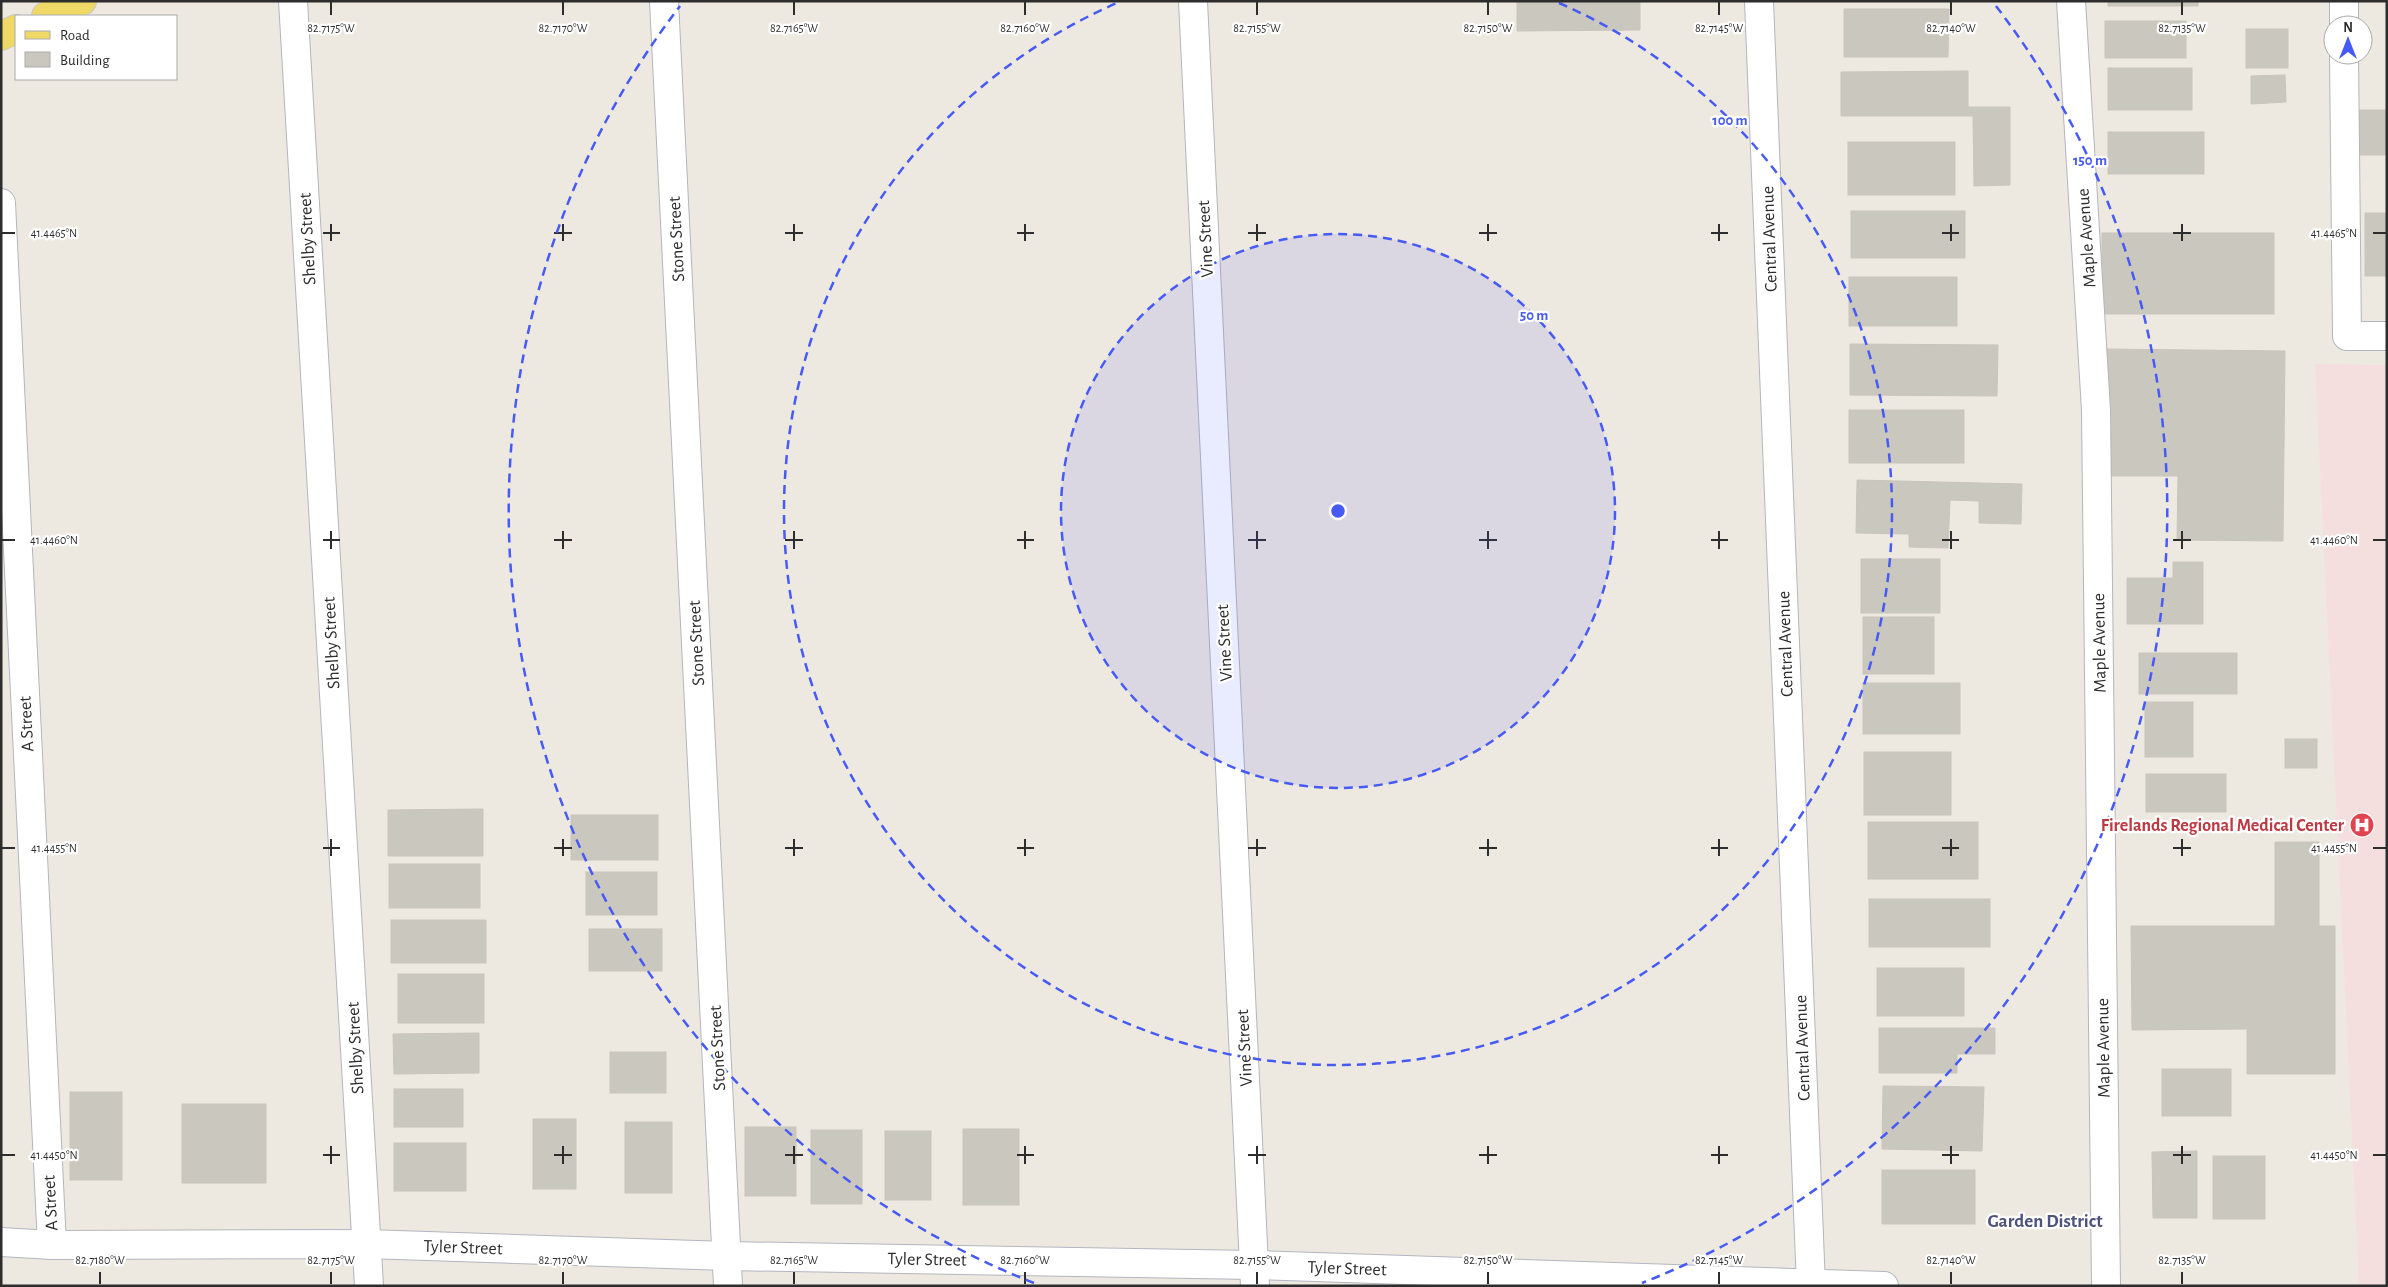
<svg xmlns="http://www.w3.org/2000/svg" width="2388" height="1287" font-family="'Alegreya Sans',sans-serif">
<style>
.medical{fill:#f4dfde}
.building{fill:#cac7be;stroke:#cac5ba}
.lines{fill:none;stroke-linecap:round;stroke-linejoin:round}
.minor-casing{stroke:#b3b5c0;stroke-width:30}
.major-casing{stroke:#c8c8c8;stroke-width:30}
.minor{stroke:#fff;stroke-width:28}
.major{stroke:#eed866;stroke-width:28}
.ticks{fill:none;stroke:#2d2d2d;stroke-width:2}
.ring{fill:none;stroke:#465af5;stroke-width:2.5;stroke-dasharray:9 6}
.labels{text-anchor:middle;stroke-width:4.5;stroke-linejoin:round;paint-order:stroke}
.street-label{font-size:18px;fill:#2d2d2d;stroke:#fff}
.health-label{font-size:18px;font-weight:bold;fill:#be3a42;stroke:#fff;text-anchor:end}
.neighbourhood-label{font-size:19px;font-weight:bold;fill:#4e537d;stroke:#fff}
.ticks-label{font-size:12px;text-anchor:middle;fill:#2d2d2d;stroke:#fff;stroke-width:4.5;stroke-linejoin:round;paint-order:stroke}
.centre{fill:#465af5;stroke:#fff;stroke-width:2.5}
.ring-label{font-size:15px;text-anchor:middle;font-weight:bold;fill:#465af5;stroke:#fff;stroke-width:4.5;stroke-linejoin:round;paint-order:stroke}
</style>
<rect width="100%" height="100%" fill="#eee9e0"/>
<polygon class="medical" points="2315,364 2387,365 2387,1285 2359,1285"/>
<g class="building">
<polygon points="1517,1 1640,1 1640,30 1517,31"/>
<rect x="2108" y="1" width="90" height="5"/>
<polygon points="1844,9 1949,9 1948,57 1844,57"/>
<rect x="2105" y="21" width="81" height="37"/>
<rect x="2246" y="29" width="42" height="39"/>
<rect x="2108" y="68" width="84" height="42"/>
<polygon points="1968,71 1968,107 2010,107 2010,185 1974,186 1973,116 1841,116 1841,72"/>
<polygon points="2285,75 2286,102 2251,104 2251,76"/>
<rect x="2357" y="110" width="30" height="45"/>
<rect x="2108" y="132" width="96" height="42"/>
<rect x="1848" y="142" width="107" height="53"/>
<rect x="1851" y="211" width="114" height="47"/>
<rect x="2365" y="213" width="22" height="63"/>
<rect x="2102" y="233" width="172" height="81"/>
<rect x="1849" y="277" width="108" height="49"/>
<polygon points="1850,344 1998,345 1997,396 1850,395"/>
<polygon points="2103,349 2285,351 2283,541 2177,540 2178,476 2102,476"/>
<rect x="1849" y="410" width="115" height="53"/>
<polygon points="1857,480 2022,484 2021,524 1979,523 1979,501 1950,500 1948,548 1909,547 1909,534 1856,533"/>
<rect x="1861" y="559" width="79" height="54"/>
<polygon points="2173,562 2203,562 2203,624 2127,624 2127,578 2173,578"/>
<rect x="1863" y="617" width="71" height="57"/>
<rect x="2139" y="653" width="98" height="41"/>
<rect x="1863" y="683" width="97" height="51"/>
<rect x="2145" y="702" width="48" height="55"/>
<rect x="2285" y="739" width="32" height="29"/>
<rect x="1864" y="752" width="87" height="63"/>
<rect x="2146" y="774" width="80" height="38"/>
<polygon points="483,809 483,856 388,856 388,810"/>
<rect x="571" y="815" width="87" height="45"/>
<rect x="1868" y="822" width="110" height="57"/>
<polygon points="2275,842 2319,842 2319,926 2335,926 2335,1074 2247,1074 2247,1029 2132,1030 2131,926 2275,926"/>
<rect x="389" y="864" width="91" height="44"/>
<rect x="586" y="872" width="71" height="43"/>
<rect x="1869" y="899" width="121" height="48"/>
<rect x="391" y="920" width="95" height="43"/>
<rect x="589" y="929" width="73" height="42"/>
<rect x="1877" y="968" width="87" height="48"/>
<rect x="398" y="974" width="86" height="49"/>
<polygon points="1879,1028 1995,1028 1995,1054 1957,1054 1957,1073 1879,1073"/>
<polygon points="479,1033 479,1073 394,1074 393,1034"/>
<rect x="610" y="1052" width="56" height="41"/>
<rect x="2162" y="1069" width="69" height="47"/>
<polygon points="1883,1086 1984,1087 1982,1151 1882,1149"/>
<rect x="394" y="1089" width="69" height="38"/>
<rect x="70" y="1092" width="52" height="88"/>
<rect x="182" y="1104" width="84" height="79"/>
<rect x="533" y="1119" width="43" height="70"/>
<rect x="625" y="1122" width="47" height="71"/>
<rect x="745" y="1127" width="51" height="69"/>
<rect x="963" y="1129" width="56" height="76"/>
<rect x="811" y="1130" width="51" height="74"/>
<rect x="885" y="1131" width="46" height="69"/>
<rect x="394" y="1143" width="72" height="48"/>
<polygon points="2197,1151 2197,1218 2153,1218 2152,1152"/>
<rect x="2213" y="1156" width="52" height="63"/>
<rect x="1882" y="1170" width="93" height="54"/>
</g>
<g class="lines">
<defs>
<g id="minor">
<polyline points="293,1 369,1286"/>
<polyline points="664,1 728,1286"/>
<polyline points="1193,1 1255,1286"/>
<polyline points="1759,1 1811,1286"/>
<polyline points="2071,1 2096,410 2106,1286"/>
<polyline points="2344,1 2344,25"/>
<polyline points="2344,55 2347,336 2387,336"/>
<polyline points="1,203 52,1245"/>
<polyline points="1,1242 52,1245 367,1244 727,1256 1254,1265 1884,1286"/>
</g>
<g id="major">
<polyline points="46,16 82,1"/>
<polyline points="1,36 16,29"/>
</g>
</defs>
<use href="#minor" class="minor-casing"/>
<use href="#major" class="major-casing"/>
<use href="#minor" class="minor"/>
<use href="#major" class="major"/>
</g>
<path class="ticks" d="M331 2V15M563 2V15M794 2V15M1025 2V15M1257 2V15M1488 2V15M1719 2V15M1951 2V15M2182 2V15M331 224V241M563 224V241M794 224V241M1025 224V241M1257 224V241M1488 224V241M1719 224V241M1951 224V241M2182 224V241M2 233H15M323 233H340M554 233H572M785 233H803M1017 233H1034M1248 233H1266M1479 233H1497M1711 233H1728M1942 233H1959M2173 233H2191M2373 233H2386M331 531V549M563 531V549M794 531V549M1025 531V549M1257 531V549M1488 531V549M1719 531V549M1951 531V549M2182 531V549M2 540H15M323 540H340M554 540H572M785 540H803M1017 540H1034M1248 540H1266M1479 540H1497M1711 540H1728M1942 540H1959M2173 540H2191M2373 540H2386M331 839V856M563 839V856M794 839V856M1025 839V856M1257 839V856M1488 839V856M1719 839V856M1951 839V856M2182 839V856M2 848H15M323 848H340M554 848H572M785 848H803M1017 848H1034M1248 848H1266M1479 848H1497M1711 848H1728M1942 848H1959M2173 848H2191M2373 848H2386M331 1146V1164M563 1146V1164M794 1146V1164M1025 1146V1164M1257 1146V1164M1488 1146V1164M1719 1146V1164M1951 1146V1164M2182 1146V1164M2 1155H15M323 1155H340M554 1155H572M785 1155H803M1017 1155H1034M1248 1155H1266M1479 1155H1497M1711 1155H1728M1942 1155H1959M2173 1155H2191M2373 1155H2386M100 1272V1284M331 1272V1284M563 1272V1284M794 1272V1284M1025 1272V1284M1257 1272V1284M1488 1272V1284M1719 1272V1284M1951 1272V1284M2182 1272V1284"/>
<circle cx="1338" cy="511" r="277" fill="#465af5" fill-opacity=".12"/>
<g class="ring">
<circle cx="1338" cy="511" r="277"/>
<path d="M1559 3A554 554 0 1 1 1117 3"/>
<path d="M1034 1283A830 830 0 0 1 680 6M1996 6A830 830 0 0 1 1642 1283"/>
</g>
<defs>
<symbol id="hospital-disc" viewBox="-11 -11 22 22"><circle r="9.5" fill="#e0444e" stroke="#fff"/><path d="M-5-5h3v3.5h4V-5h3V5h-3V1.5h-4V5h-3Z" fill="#fff"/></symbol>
</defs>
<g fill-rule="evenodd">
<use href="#hospital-disc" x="2348" y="811" width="28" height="28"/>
</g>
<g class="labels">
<g class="street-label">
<text transform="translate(2086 238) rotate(-94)" y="6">Maple Avenue</text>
<text transform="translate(307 239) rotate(-93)" y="6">Shelby Street</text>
<text transform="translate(676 239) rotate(-93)" y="6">Stone Street</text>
<text transform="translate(1205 239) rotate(-93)" y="6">Vine Street</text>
<text transform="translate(1769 239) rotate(-92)" y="6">Central Avenue</text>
<text transform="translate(331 643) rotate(-93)" y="6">Shelby Street</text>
<text transform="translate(696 643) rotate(-93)" y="6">Stone Street</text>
<text transform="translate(1224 643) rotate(-93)" y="6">Vine Street</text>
<text transform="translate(2099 643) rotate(-91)" y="6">Maple Avenue</text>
<text transform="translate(1785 644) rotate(-92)" y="6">Central Avenue</text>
<text transform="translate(26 724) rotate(-93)" y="6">A Street</text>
<text transform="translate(355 1048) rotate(-93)" y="6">Shelby Street</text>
<text transform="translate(717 1048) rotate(-93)" y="6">Stone Street</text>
<text transform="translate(1244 1048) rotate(-93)" y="6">Vine Street</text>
<text transform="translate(1802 1048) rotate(-92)" y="6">Central Avenue</text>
<text transform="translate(2103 1048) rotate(-91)" y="6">Maple Avenue</text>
<text transform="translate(50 1203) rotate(-93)" y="6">A Street</text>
<text transform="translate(463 1247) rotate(2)" y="6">Tyler Street</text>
<text transform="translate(927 1259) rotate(1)" y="6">Tyler Street</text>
<text transform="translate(1347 1268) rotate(2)" y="6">Tyler Street</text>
</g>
<g class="health-label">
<text x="2344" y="831">Firelands Regional Medical Center</text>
</g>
<g class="neighbourhood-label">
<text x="2045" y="1227">Garden District</text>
</g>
</g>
<g class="ticks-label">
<text x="331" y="32">82.7175°W</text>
<text x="563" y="32">82.7170°W</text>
<text x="794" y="32">82.7165°W</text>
<text x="1025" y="32">82.7160°W</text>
<text x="1257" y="32">82.7155°W</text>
<text x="1488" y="32">82.7150°W</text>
<text x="1719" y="32">82.7145°W</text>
<text x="1951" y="32">82.7140°W</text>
<text x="2182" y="32">82.7135°W</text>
<text x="54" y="237">41.4465°N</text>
<text x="2334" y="237">41.4465°N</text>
<text x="54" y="544">41.4460°N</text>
<text x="2334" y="544">41.4460°N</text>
<text x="54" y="852">41.4455°N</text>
<text x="2334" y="852">41.4455°N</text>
<text x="54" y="1159">41.4450°N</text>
<text x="2334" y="1159">41.4450°N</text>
<text x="100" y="1264">82.7180°W</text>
<text x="331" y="1264">82.7175°W</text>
<text x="563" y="1264">82.7170°W</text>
<text x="794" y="1264">82.7165°W</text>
<text x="1025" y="1264">82.7160°W</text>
<text x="1257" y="1264">82.7155°W</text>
<text x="1488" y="1264">82.7150°W</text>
<text x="1719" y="1264">82.7145°W</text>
<text x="1951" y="1264">82.7140°W</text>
<text x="2182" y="1264">82.7135°W</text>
</g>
<circle cx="1338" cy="511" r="8" class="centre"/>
<g class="ring-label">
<text x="1730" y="125">100 m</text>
<text x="2090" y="165">150 m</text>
<text x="1534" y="320">50 m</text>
</g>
<rect width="2388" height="1287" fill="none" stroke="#2d2d2d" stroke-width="5"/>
<rect x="15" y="15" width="162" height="65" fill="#ffffff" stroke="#ababab"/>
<rect x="25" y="31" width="25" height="8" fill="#eed866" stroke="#ababab"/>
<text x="60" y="40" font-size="15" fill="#2d2d2d">Road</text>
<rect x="25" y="52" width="25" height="15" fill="#cac7be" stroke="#ababab"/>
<text x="60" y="65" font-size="15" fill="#2d2d2d">Building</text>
<g transform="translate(2348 40)"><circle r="24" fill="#ffffff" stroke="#ababab"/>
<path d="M0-4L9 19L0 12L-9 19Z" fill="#465af5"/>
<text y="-8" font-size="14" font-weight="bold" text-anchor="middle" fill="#2d2d2d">N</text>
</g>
</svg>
